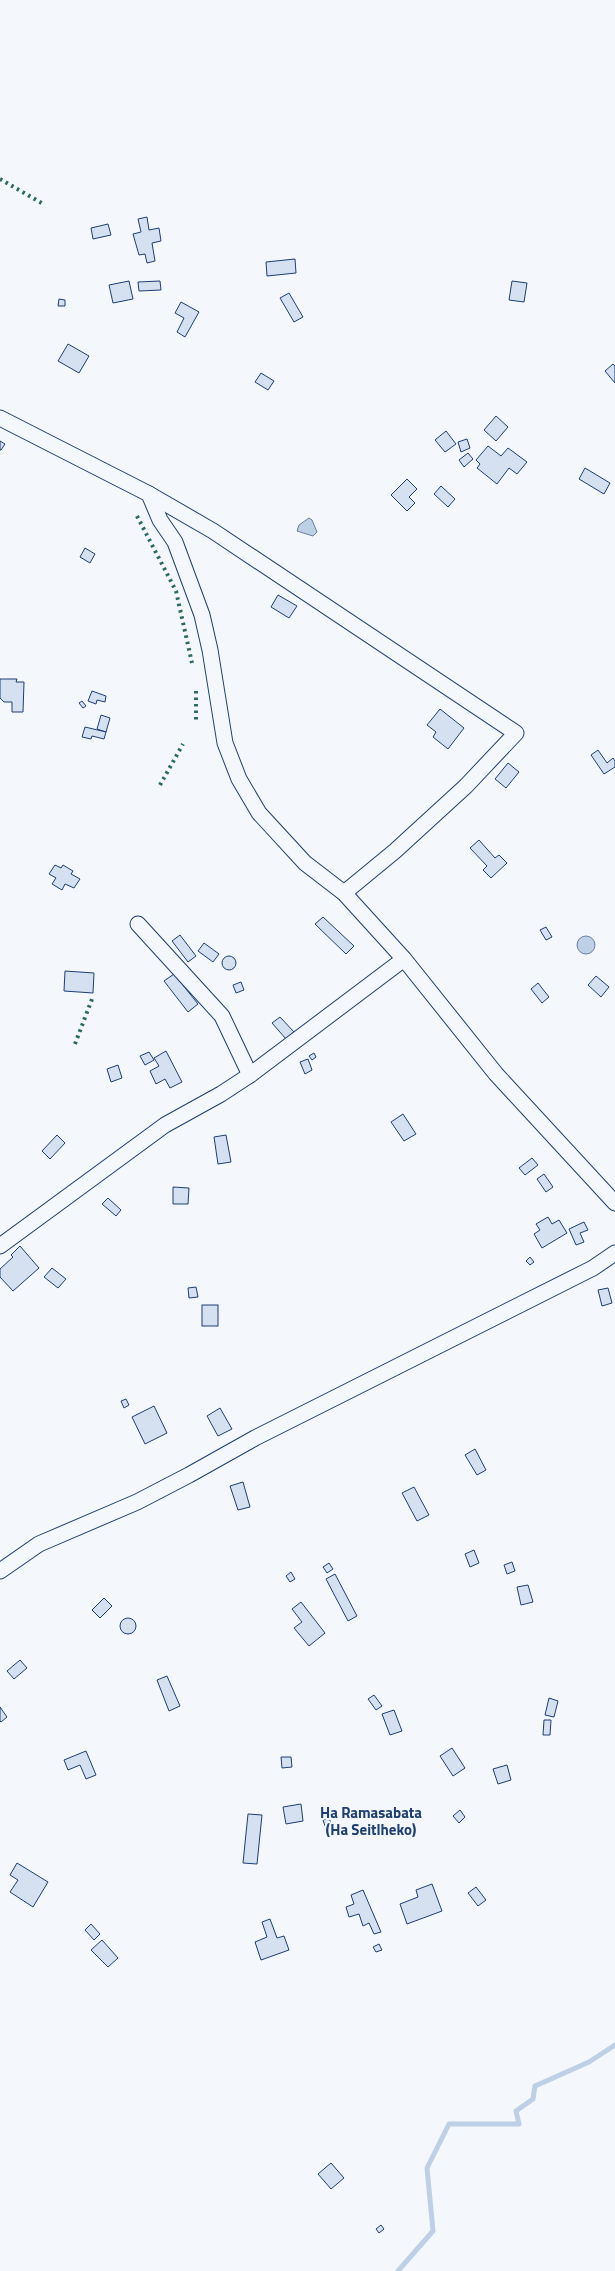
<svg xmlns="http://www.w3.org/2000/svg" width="615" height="2271" font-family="'Titillium Web',sans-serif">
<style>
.water{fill:#bed0e5;stroke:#687fa3}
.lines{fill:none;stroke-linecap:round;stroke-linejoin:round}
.stream{stroke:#bed0e5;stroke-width:5}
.building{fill:#d5e0f0;stroke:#1d3f73}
.minor-casing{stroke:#1d3f73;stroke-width:17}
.minor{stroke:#f4f7fb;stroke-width:15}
.hedge{stroke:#2c6c60;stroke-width:4;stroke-dasharray:2.5 4;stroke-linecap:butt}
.labels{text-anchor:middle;stroke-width:4;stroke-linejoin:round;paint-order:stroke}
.neighbourhood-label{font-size:15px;font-weight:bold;fill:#1d3f73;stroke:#f4f7fb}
</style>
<rect width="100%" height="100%" fill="#f4f7fb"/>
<g class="water">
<polygon points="309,518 312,520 317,532 313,536 297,531 299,525"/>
<circle cx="586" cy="945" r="9"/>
</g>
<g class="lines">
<polyline class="stream" points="398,2271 433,2231 427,2168 449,2124 519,2124 516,2111 533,2099 535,2086 589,2062 615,2045"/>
</g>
<g class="building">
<polygon points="147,217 149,230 159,228 161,241 152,243 155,261 147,263 145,254 139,255 133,234 141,232 138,219"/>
<polygon points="108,224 111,235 93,239 91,228"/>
<polygon points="295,259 296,273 267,276 266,262"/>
<polygon points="129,281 133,299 113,303 109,285"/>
<polygon points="160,281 161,290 139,291 138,282"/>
<polygon points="512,281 527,283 524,302 509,300"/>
<polygon points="289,293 303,317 294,322 280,298"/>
<polygon points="59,299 65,300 65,306 58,306"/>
<polygon points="181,302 199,312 185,337 177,332 184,318 175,313"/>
<polygon points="68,344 89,356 79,373 58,361"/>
<polygon points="613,364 615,366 615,383 605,371"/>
<polygon points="261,373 274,381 268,390 255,382"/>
<polygon points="496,416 508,427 496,441 484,430"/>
<polygon points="446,431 456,444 445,452 435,440"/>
<polygon points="467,439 470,448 461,452 458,442"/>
<polygon points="0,441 5,444 1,450 0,450"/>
<polygon points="488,446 501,456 508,448 527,462 517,474 509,468 497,484 477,468 480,464 476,460"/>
<polygon points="468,453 473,459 464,467 459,460"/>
<polygon points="585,468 610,483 604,494 579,479"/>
<polygon points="407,479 417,489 409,497 415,503 407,511 391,495"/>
<polygon points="441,486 455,499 448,507 434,494"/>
<polygon points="85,548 95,554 90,563 80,557"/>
<polygon points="278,595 297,606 289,618 271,607"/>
<polygon points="0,679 17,679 16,682 24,682 23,712 12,712 12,702 4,702 0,698"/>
<polygon points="92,691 106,696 105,702 97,700 96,704 88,701"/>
<polygon points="82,701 86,706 83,708 79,703"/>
<polygon points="440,709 464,728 448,749 433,737 436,732 427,725"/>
<polygon points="101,715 110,718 106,732 97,729"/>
<polygon points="85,727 106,732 104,739 92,736 91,739 82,737"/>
<polygon points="598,750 607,763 613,758 615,761 615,767 604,774 591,755"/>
<polygon points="508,763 519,772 506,788 495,779"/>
<polygon points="479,840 495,858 499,855 507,863 491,878 483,870 487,866 470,848"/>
<polygon points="55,865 61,868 63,865 73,871 71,874 80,879 74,888 65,884 62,890 52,884 56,878 49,874"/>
<polygon points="323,917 354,946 346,954 315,924"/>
<polygon points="546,927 552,937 546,940 540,930"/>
<polygon points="180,935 196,956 188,962 172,941"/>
<polygon points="204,943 219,954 213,962 198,951"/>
<circle cx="229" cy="963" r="7"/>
<polygon points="65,971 94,973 93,993 64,991"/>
<polygon points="174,974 198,1004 188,1012 164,981"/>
<polygon points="596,976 609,987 601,997 588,985"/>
<polygon points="241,982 244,990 236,993 233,985"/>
<polygon points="538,983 549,997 542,1003 531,989"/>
<polygon points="280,1017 294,1032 286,1039 272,1023"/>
<polygon points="166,1051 182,1082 170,1088 165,1079 156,1084 150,1071 159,1066 154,1058"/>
<polygon points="149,1052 154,1060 145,1065 140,1056"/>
<polygon points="314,1053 316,1057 312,1060 309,1056"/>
<polygon points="308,1059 312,1070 305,1074 300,1062"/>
<polygon points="118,1065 122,1078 111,1082 107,1069"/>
<polygon points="403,1114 416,1134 404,1141 391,1122"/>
<polygon points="57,1135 65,1143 50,1159 42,1151"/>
<polygon points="226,1135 231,1162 218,1164 214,1137"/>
<polygon points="532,1158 538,1165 525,1175 519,1168"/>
<polygon points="544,1174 553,1187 546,1192 537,1179"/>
<polygon points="173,1187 189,1188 188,1204 173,1204"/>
<polygon points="108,1198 121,1210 116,1216 102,1204"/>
<polygon points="548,1217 552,1224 559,1220 567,1233 542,1248 534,1234 540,1230 536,1224"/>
<polygon points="584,1222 588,1230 580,1233 584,1242 576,1245 569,1229"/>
<polygon points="20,1246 39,1268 13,1291 0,1277 0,1269 13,1257 11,1255"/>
<polygon points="530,1257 534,1262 530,1265 526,1261"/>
<polygon points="52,1268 66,1279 58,1288 44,1277"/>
<polygon points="196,1287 198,1297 189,1298 188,1288"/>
<polygon points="608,1288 612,1303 602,1306 598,1290"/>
<rect x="202" y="1305" width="16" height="21"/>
<polygon points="126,1399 129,1405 124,1408 121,1401"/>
<polygon points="154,1406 167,1433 145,1444 132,1417"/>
<polygon points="220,1408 232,1429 218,1436 207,1416"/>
<polygon points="475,1449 486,1470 477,1475 465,1455"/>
<polygon points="243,1482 250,1507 238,1510 230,1486"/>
<polygon points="414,1487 429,1515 417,1521 402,1493"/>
<polygon points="474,1550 479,1563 470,1567 465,1554"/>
<polygon points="512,1562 515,1571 507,1574 504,1565"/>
<polygon points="329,1563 333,1569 327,1573 323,1567"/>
<polygon points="291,1572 295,1579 290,1582 286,1576"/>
<polygon points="335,1574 357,1616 348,1621 326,1579"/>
<polygon points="528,1585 533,1602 521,1605 517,1587"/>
<polygon points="104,1598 112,1606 100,1618 92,1610"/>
<polygon points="301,1602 325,1633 309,1646 294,1628 302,1622 292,1609"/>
<circle cx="128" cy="1626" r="8"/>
<polygon points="20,1660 27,1668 14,1679 7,1671"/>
<polygon points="167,1676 180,1706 169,1711 157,1680"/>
<polygon points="374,1695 382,1706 376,1710 368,1699"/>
<polygon points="549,1698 558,1701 554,1717 545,1715"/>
<polygon points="0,1707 7,1717 1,1722 0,1721"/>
<polygon points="394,1710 402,1731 390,1735 382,1714"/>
<polygon points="544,1720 551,1720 550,1735 543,1735"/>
<polygon points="452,1748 465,1768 453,1776 440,1756"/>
<polygon points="86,1751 96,1775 86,1779 80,1765 68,1770 64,1760"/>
<polygon points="281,1757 291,1757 292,1767 282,1768"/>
<polygon points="507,1765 511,1780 498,1784 493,1769"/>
<polygon points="301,1804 303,1821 286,1824 283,1807"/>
<polygon points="460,1810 465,1817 459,1823 453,1816"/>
<polygon points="248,1814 262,1815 257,1864 243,1863"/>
<polygon points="329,1818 331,1823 325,1826 323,1820"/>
<polygon points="336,1827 337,1834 333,1834 332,1828"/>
<polygon points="17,1863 48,1882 33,1907 10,1892 18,1880 10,1875"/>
<polygon points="432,1884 442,1911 407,1924 400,1904 418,1897 416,1890"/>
<polygon points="476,1887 486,1900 478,1906 468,1893"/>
<polygon points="363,1890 381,1932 374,1934 369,1923 363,1926 359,1914 349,1917 346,1907 354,1904 351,1895"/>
<polygon points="270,1919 277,1938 284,1936 289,1950 261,1960 255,1942 267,1937 262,1922"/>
<polygon points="91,1924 100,1934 94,1940 85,1930"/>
<polygon points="102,1940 118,1958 108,1967 91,1950"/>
<polygon points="379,1944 382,1950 376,1952 373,1947"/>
<polygon points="331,2163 344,2178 331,2189 318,2174"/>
<polygon points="381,2225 384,2229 379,2233 376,2229"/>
</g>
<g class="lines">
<defs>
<g id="minor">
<polyline points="0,418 149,494 160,520 175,542 202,615 210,650 225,743 239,779 259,813 305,863 344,893 404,959"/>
<polyline points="149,494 213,531 516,733 466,786 395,851 344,893"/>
<polyline points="138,924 222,1016 250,1075"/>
<polyline points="0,1246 165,1125 221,1094 250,1075 404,959 496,1074 615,1203"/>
<polyline points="0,1571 39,1544 137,1502 189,1475 255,1438 593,1268 615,1253"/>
</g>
</defs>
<use href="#minor" class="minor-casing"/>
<use href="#minor" class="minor"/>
<g class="hedge">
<polyline points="0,179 45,205"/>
<polyline points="137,516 176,591 192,663"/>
<polyline points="196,691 196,723"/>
<polyline points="160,785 183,744"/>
<polyline points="75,1044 92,999"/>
</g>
</g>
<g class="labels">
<g class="neighbourhood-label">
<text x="371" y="1818">Ha Ramasabata<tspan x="371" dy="17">(Ha Seitlheko)</tspan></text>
</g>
</g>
</svg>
